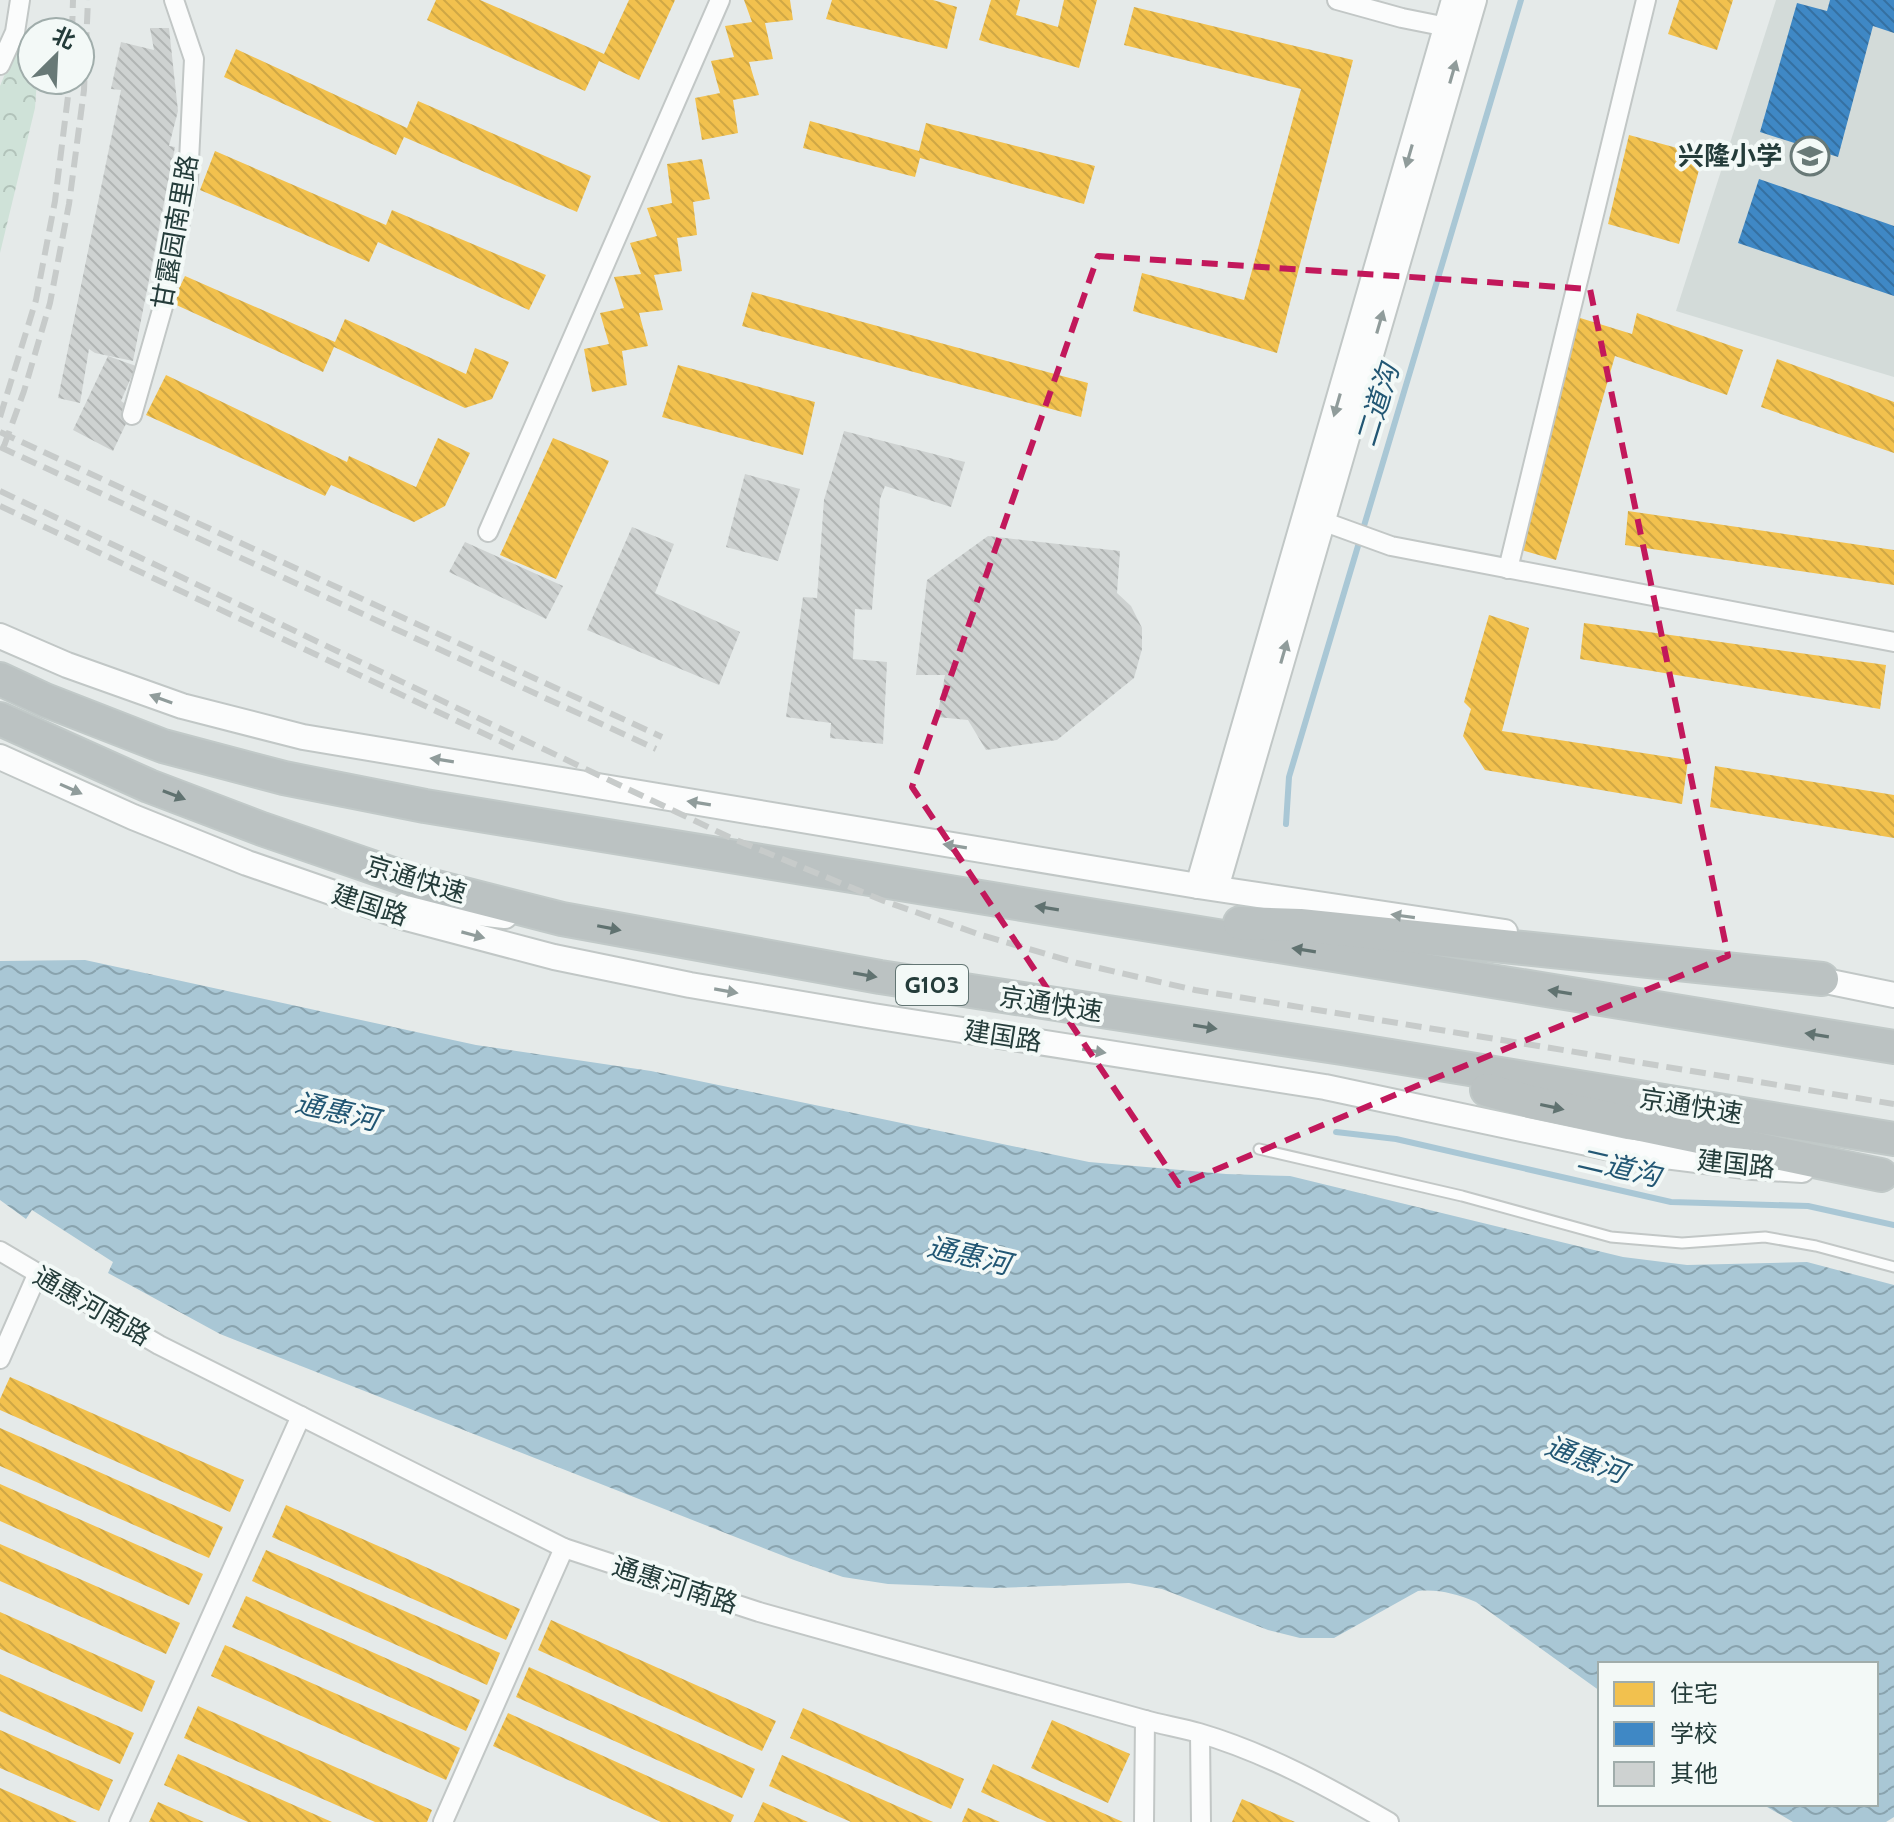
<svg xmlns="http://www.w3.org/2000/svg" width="1894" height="1822" font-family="Cabin,'Noto Sans SC',sans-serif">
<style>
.built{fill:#d3dbd9}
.park{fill:url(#park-crowns)}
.water{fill:url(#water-waves)}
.homes{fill:url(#homes-back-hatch)}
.schools{fill:url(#schools-back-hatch)}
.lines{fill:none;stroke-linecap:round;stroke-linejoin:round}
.stream{stroke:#a9c7d5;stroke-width:6}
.building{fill:url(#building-back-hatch)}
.lane-casing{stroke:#c2c7c6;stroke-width:13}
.street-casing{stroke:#c2c7c6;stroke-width:22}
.secondary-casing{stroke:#c1c7c6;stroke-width:28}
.highway-casing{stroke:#c1c9c8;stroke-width:36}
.lane{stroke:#fbfcfc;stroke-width:9}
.street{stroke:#fbfcfc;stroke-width:18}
.secondary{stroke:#fbfcfc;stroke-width:24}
.highway{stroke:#bbc2c2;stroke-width:32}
.rail{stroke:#c7cbca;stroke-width:6;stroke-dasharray:16 8;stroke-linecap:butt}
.oneway{fill:#909c9b}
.oneway2{fill:#607270}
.marked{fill:none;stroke:#c2185b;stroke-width:6;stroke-dasharray:16 10;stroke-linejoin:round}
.labels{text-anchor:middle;stroke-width:8;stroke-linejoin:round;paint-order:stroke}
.shield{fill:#f3f9f7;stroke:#627573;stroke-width:2}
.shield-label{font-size:24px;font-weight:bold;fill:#243c3a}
.poi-label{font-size:26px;font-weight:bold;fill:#243c3a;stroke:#f3f9f7;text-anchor:end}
.street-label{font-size:26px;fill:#243c3a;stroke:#f3f9f7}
.water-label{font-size:28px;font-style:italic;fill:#225774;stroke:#f3f9f7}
</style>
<defs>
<pattern id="park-crowns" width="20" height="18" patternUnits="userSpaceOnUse" patternTransform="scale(2)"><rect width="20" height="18" fill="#cfe2d8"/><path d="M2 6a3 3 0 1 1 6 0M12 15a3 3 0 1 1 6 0" fill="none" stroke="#b2c3ba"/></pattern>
<pattern id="water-waves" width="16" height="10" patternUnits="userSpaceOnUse" patternTransform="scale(2)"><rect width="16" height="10" fill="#a9c7d5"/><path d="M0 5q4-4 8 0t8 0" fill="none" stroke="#89a3ae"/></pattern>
<pattern id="homes-back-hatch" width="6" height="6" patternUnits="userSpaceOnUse" patternTransform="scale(2)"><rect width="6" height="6" fill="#f2c14e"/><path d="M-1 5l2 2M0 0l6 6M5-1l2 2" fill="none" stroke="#cfa745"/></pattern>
<pattern id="schools-back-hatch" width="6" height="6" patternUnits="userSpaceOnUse" patternTransform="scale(2)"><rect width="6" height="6" fill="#3f88c5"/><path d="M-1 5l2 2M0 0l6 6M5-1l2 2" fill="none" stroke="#3570a1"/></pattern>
<pattern id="building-back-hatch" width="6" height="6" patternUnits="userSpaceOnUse" patternTransform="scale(2)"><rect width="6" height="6" fill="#ced2d1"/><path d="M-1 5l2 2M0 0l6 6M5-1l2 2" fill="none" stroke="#b1b5b4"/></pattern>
</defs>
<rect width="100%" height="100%" fill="#e5eae9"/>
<polygon class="built" points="1776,0 1894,0 1894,377 1676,311"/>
<polygon class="park" points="18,42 32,47 32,80 37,80 35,108 0,253 0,86"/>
<path class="water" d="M85 960 476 1045 651 1071 1089 1162 1226 1174 1290 1176 1623 1257 1687 1265 1807 1262 1894 1285V1817L1886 1822H1793L1762 1804H1876V1664H1600V1691L1476 1602C1457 1594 1438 1589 1418 1591L1334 1638H1300L1268 1630 1162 1589 1129 1583 995 1588 888 1584 843 1577 794 1560 220 1334 108 1273 113 1262 32 1210 26 1219 0 1200V961Z"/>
<g class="homes">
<polygon points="436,0 480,0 604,54 629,0 675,0 639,80 599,61 585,91 427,20"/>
<polygon points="744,0 790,0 793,20 765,23 773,59 749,62 759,95 733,100 738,133 702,140 695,98 720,93 711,61 734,57 725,26 752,22"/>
<polygon points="832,0 933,0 957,7 947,49 826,19"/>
<polygon points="991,0 1020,0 1016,15 1058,27 1064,0 1097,0 1079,68 979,40"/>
<polygon points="1679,0 1733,0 1717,50 1668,34"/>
<polygon points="1134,7 1353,60 1277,353 1133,311 1142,273 1244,300 1301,89 1124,45"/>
<polygon points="236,49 407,128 418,101 591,176 577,212 404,137 396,155 224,77"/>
<polygon points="810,121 919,151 926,123 1095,166 1084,204 920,158 915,177 803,148"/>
<polygon points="1629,135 1703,155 1679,244 1608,224"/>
<polygon points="215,151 386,225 392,210 546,275 529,310 378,242 369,262 200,190"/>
<polygon points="702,159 710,199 693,202 697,235 677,238 682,271 654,275 663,310 639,313 648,346 622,351 627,385 592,392 584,349 609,344 600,313 624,308 614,277 641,274 630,243 657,236 647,208 672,203 667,164"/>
<polygon points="185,276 335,342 345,319 466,374 475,348 509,362 492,399 465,408 334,347 323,372 172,303"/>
<polygon points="752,292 1088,383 1081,417 742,326"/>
<polygon points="1637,313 1743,350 1727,395 1615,356 1556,560 1515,548 1577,317 1632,334"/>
<polygon points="1777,359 1894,402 1894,453 1761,407"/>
<polygon points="678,365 815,402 803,455 662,417"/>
<polygon points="166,375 347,462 349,456 416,487 438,438 470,453 445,506 414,522 331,485 325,496 146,415"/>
<polygon points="553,438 609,461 556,579 500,555"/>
<polygon points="1628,511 1894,550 1894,585 1625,545"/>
<polygon points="1489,615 1529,628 1502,731 1688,760 1682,804 1485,770 1463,736 1471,709 1464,702"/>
<polygon points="1584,623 1886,665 1880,709 1580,659"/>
<polygon points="1715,766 1894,795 1894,838 1710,807"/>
<polygon points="10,1377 244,1480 230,1512 0,1410 0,1399"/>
<polygon points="0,1428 223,1527 209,1558 0,1466"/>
<polygon points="0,1484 203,1574 189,1605 0,1521"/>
<polygon points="286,1505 520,1609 506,1640 272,1537"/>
<polygon points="0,1544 180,1623 166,1654 0,1581"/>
<polygon points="266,1550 500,1653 487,1685 252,1581"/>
<polygon points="246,1596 480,1700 466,1731 232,1627"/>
<polygon points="0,1612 155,1681 142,1712 0,1649"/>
<polygon points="551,1620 776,1721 762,1751 538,1650"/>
<polygon points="225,1645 460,1748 446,1780 211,1676"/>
<polygon points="529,1667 755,1769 742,1798 516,1697"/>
<polygon points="0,1674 134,1733 120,1764 0,1711"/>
<polygon points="198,1706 432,1810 427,1822 375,1822 184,1738"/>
<polygon points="803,1708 964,1779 951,1809 790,1738"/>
<polygon points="508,1713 734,1815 731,1822 661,1822 493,1746"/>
<polygon points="1052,1720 1130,1754 1108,1803 1031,1768"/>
<polygon points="0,1730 113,1780 99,1811 0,1768"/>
<polygon points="178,1754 332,1822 248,1822 164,1785"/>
<polygon points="782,1755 933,1822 851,1822 769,1786"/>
<polygon points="993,1764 1123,1822 1047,1822 981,1792"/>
<polygon points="0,1788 77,1822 0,1822"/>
<polygon points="1242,1799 1295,1822 1232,1822"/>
<polygon points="158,1802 204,1822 149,1822"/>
<polygon points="763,1802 808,1822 754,1822"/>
<polygon points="968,1808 1000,1822 962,1822"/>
</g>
<g class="schools">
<polygon points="1830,0 1894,0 1894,33 1873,26 1838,157 1760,132 1797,3 1827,11"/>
<polygon points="1759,179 1894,226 1894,296 1738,243"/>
</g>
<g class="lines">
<g class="stream">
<polyline points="1286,824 1289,777 1521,0"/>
<polyline points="1336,1132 1396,1139 1671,1202 1808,1206 1894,1225"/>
</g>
</g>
<g class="building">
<polygon points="150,28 169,28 178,111 169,146 175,147 133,361 95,353 89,349 80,403 58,398 121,90 111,89 121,42 154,50"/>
<polygon points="108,356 136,366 121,401 133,409 113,451 73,430"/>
<polygon points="844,431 965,462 951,507 885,486 880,499 872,610 855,609 853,659 887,662 883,744 830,738 831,723 786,717 803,597 817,598 824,500"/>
<polygon points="745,474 800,489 778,561 726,547"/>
<polygon points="632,527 674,544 655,593 740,632 719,685 587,630"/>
<polygon points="988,536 1120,551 1117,593 1131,606 1142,628 1142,649 1134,678 1057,740 986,750 968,720 937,717 945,675 916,675 927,580"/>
<polygon points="465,542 563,586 546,619 449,572"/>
</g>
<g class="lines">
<defs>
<polyline id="lane" points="1259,1149 1462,1196 1611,1237 1682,1243 1765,1237 1816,1246 1894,1267"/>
<g id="street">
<polyline points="1337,0 1402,18 1447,27"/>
<polyline points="0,65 15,32 20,0"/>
<polyline points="132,415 164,303 188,181 194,59 174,0"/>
<polyline points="1322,521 1391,546 1417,551 1894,642"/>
<polyline points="488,532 720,0"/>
<polyline points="1508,569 1646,0"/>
<path d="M0 1251 159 1345 564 1548 759 1612 1145 1720C1163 1725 1182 1728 1199 1733 1267 1753 1328 1787 1389 1822"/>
<polyline points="0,1359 37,1275"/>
<polyline points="1200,1734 1201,1822"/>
<polyline points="119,1822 301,1416"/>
<polyline points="443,1822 564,1548"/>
<polyline points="1144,1822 1145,1720"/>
</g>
<g id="secondary">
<polyline points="0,636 67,665 182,706 303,737 1198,886 1505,932"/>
<polyline points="0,757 133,817 247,863 406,918 554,957 690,985 873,1016 1325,1087 1625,1151 1753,1167 1802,1170"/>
<polyline points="1198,886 1454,0"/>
<polyline points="1216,888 1474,0"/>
<polyline points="406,905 505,916"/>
<polyline points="1806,977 1894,995"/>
</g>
<g id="highway">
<polyline points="0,679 45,700 163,746 284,778 425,806 1894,1047"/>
<polyline points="0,719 149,786 262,829 413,881 562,919 880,977 1342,1048 1894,1139"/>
<polyline points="1240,923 1300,925 1822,979"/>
<polyline points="1487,1090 1531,1102 1881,1175"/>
</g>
</defs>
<use href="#lane" class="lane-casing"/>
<use href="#street" class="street-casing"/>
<use href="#secondary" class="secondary-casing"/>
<use href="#highway" class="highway-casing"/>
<use href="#lane" class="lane"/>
<use href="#street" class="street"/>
<use href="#secondary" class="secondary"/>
<use href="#highway" class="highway"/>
<g class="rail">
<polyline points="72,32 73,0"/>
<polyline points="0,417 36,300 55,201 70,80"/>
<polyline points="0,432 662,737"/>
<polyline points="4,446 24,391 50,303 69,204 84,90 88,0"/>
<polyline points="0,447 656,749"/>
<polyline points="0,491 729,837 884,901 981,935 1077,963 1195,990 1894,1104"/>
<polyline points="0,506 521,751"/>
</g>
</g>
<defs><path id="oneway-solid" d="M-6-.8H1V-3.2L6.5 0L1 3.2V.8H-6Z" transform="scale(2)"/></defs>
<g class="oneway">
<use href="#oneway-solid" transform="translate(1453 72) rotate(-74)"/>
<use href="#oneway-solid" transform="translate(1409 156) rotate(106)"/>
<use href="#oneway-solid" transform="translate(1380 322) rotate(-74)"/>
<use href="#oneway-solid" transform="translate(1337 405) rotate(106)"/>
<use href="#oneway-solid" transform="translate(1284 652) rotate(-74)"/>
<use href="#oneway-solid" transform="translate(161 699) rotate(-160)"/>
<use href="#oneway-solid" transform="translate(442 760) rotate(-171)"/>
<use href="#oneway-solid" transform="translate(71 789) rotate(24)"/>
<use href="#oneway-solid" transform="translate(699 803) rotate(-171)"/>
<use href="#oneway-solid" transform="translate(955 846) rotate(-171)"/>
<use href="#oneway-solid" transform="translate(1403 916) rotate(-172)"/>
<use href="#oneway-solid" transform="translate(473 935) rotate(15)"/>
<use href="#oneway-solid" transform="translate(726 991) rotate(10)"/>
<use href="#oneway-solid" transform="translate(1094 1051) rotate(9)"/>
</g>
<g class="oneway2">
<use href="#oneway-solid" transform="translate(174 795) rotate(21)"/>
<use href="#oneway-solid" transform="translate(1047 908) rotate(-171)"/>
<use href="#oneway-solid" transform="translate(609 928) rotate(11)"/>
<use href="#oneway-solid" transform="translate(1304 950) rotate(-171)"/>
<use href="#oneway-solid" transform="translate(865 975) rotate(10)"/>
<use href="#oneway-solid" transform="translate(1560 992) rotate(-171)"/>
<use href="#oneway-solid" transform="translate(1205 1027) rotate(9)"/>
<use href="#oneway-solid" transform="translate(1817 1035) rotate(-171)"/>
<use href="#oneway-solid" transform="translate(1552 1107) rotate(12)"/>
</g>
<path class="marked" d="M1098 256 1590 289 1728 956 1179 1185 912 787Z"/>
<defs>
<symbol id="school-ring" viewBox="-11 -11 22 22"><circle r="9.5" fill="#f3f9f7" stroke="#687977" stroke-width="1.5"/><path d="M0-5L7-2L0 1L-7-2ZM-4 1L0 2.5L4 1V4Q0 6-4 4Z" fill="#687977"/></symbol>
</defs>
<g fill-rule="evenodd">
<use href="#school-ring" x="1788" y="134" width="44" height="44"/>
</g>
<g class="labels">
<rect class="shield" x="896" y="965" width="72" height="40" rx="6"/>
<g class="shield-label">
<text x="932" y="993">G103</text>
</g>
<g class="poi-label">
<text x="1782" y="165">兴隆小学</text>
</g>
<g class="street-label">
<text transform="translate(175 232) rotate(-80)" y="9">甘露园南里路</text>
<text transform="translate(416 879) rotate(17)" y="9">京通快速</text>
<text transform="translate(370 905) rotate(18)" y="9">建国路</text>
<text transform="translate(1051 1004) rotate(9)" y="9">京通快速</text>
<text transform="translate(1003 1036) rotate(9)" y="9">建国路</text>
<text transform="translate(1691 1106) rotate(9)" y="9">京通快速</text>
<text transform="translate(1736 1164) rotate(6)" y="9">建国路</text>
<text transform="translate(92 1306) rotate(30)" y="9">通惠河南路</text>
<text transform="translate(675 1585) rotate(18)" y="9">通惠河南路</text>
</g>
<g class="water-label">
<text transform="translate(1377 405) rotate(-73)" y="10">二道沟</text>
<text transform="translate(337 1111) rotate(13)" y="10">通惠河</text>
<text transform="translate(1619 1167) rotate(13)" y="10">二道沟</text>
<text transform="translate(969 1255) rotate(13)" y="10">通惠河</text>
<text transform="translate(1586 1459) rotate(21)" y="10">通惠河</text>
</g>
</g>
<rect x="1598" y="1662" width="280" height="144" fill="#f3f9f7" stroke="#a0adab" stroke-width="2"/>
<rect x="1614" y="1682" width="40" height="24" fill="#f2c14e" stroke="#a0adab" stroke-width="2"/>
<text x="1670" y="1702" font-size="24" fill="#243c3a">住宅</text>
<rect x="1614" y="1722" width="40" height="24" fill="#3f88c5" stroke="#a0adab" stroke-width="2"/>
<text x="1670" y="1742" font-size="24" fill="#243c3a">学校</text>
<rect x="1614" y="1762" width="40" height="24" fill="#ced2d1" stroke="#a0adab" stroke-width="2"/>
<text x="1670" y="1782" font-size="24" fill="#243c3a">其他</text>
<g transform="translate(56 56) rotate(24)"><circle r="38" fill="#f3f9f7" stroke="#a0adab" stroke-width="2"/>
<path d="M0-6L14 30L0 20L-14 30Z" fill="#687977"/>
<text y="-12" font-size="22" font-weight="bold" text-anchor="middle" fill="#243c3a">北</text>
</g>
</svg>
